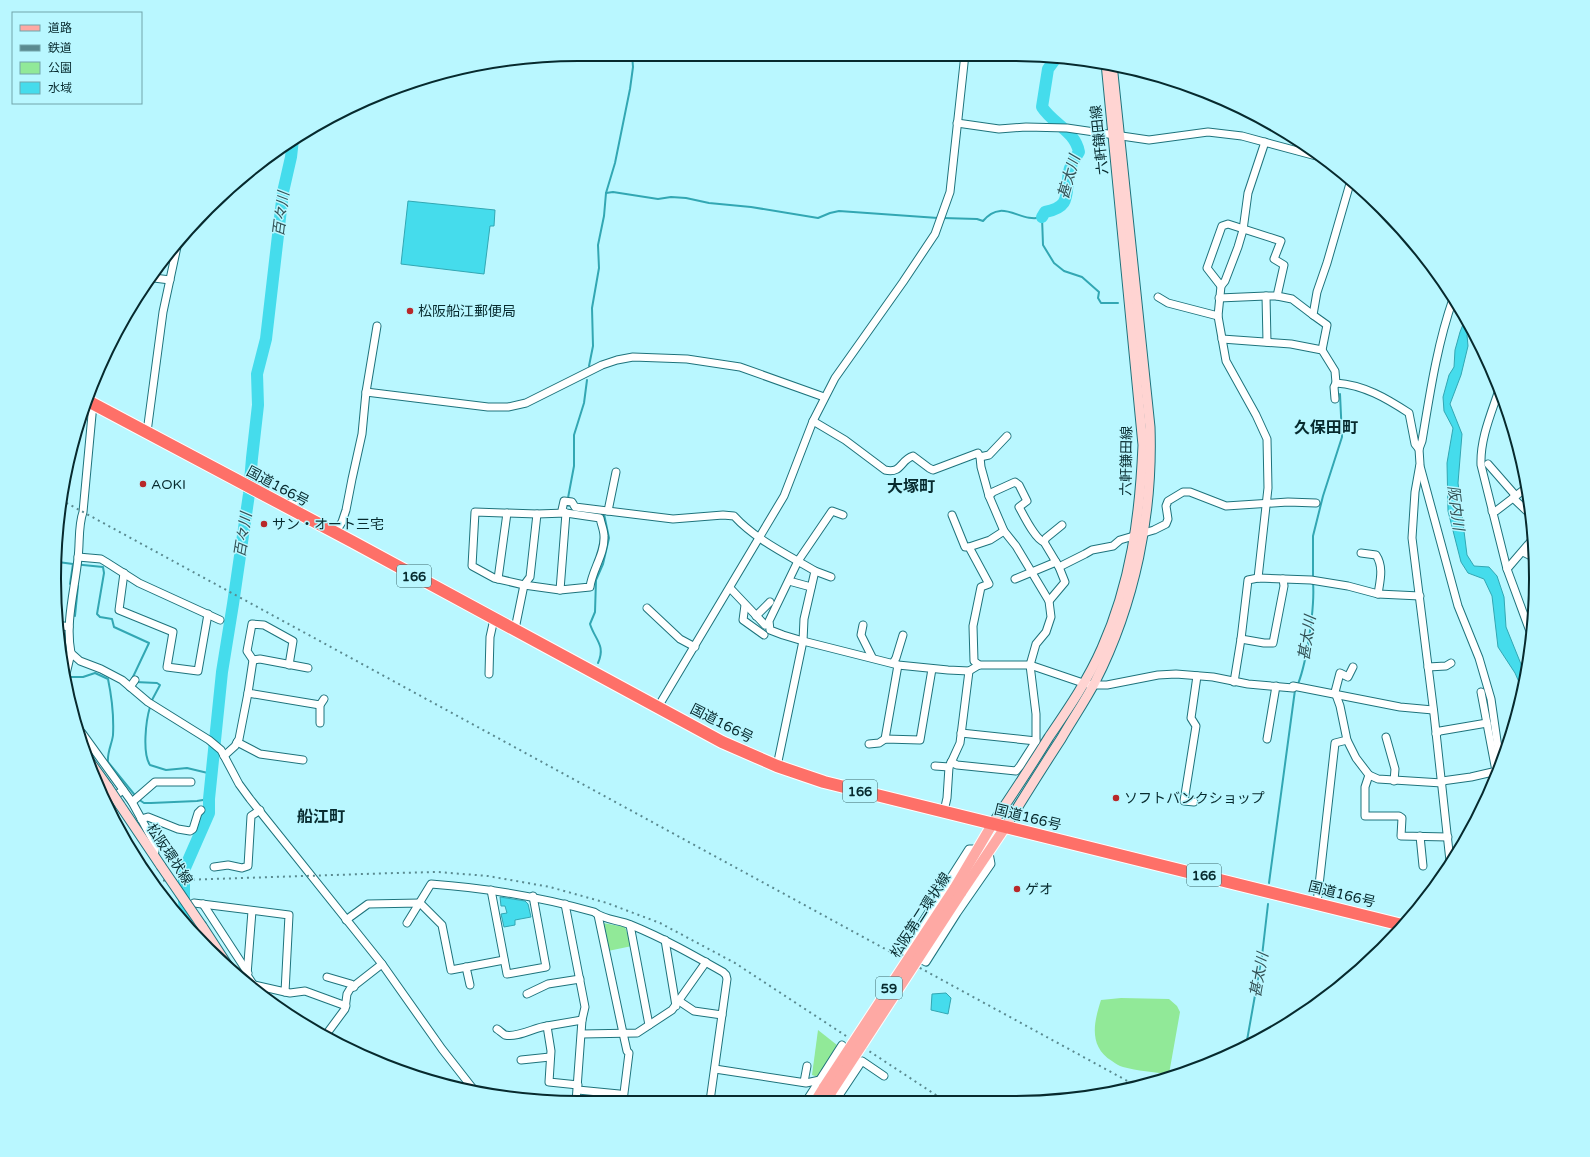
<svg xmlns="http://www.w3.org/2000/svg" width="1590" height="1157" font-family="'Varela Round','Noto Sans JP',sans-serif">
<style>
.green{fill:#91e998}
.water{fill:#45dcec;stroke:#32a7b3}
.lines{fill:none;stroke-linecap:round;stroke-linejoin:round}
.stream{stroke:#32a7b3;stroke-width:2}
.river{stroke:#45dcec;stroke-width:12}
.street-casing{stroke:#1e737c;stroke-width:9}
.secondary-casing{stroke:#1e737c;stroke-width:11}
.primary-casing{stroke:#fff;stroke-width:12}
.highway-casing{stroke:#fff;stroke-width:14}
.street{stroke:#fff;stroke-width:7}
.secondary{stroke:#ffd4d2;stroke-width:9}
.primary{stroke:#fea9a4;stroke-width:10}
.highway{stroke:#fe7068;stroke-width:12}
.rail{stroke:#5a8a90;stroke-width:2;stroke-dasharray:2 4;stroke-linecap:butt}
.secondary-bridge-casing{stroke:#1e737c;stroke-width:11;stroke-linecap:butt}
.primary-bridge-casing{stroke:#fff;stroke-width:12;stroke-linecap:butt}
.secondary-bridge{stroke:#ffd4d2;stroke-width:9}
.primary-bridge{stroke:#fea9a4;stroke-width:10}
.poi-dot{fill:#b8282a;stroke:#b9f7ff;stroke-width:1.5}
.labels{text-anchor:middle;stroke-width:3;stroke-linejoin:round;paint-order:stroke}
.shield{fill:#b9f7ff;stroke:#3c686d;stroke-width:1}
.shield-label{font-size:13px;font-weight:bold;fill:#072a2e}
.street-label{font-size:14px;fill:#072a2e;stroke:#b9f7ff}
.poi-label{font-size:14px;fill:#072a2e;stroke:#b9f7ff;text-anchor:start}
.water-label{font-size:15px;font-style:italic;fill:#335256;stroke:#b9f7ff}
.quarter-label{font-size:16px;font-weight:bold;fill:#072a2e;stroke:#b9f7ff}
.rim{fill:none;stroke:#072a2e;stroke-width:2}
</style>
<rect width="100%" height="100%" fill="#b9f7ff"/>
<g class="green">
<polygon points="603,923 625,927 632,946 608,951"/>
<path d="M1121 998 1169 999 1177 1006 1180 1012 1169 1074C1154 1072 1137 1071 1123 1067 1119 1066 1115 1063 1112 1061 1088 1046 1094 1022 1101 1000Z"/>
<polygon points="818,1030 837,1045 818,1077 812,1075"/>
</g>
<g class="water">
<polygon points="408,201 495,210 494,226 490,226 484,274 401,264"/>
<polygon points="1466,317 1471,327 1467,335 1468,346 1461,375 1450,404 1462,434 1458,483 1467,555 1474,566 1489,567 1497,576 1504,597 1506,627 1525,674 1522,689 1515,673 1498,647 1492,596 1484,579 1468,573 1461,562 1448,511 1447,463 1453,428 1444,411 1443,397 1449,375 1454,367 1455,350 1460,332"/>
<polygon points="500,897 525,901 528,904 531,917 515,920 515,925 504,927 501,914 507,913 505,906 501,906"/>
<polygon points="946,993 951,998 948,1014 931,1010 932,994"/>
</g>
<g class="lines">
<g class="stream">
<polyline points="606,193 613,192 658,199 671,197 686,198 709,203 751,207 818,218 830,213 839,211 938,218"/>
<path d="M943 218 977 219 983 221C1003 197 1020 224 1042 217L1043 245 1054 263 1064 271 1082 277 1099 292 1098 298 1101 303H1118"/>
<polyline points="589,366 593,346 592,308 599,268 598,245 604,216 606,193 615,163 630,89 633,67 632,54"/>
<polyline points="568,498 574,466 574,435 584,403 587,380"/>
<polyline points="58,562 73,564 70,584"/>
<polyline points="73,564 103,567 104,573 97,614 100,617 112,619 114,627 149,643 132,679"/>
<polyline points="1313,578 1313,536 1323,496 1342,437 1340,394"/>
<polyline points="75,616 78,586"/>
<path d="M598 663C606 645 595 640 590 624L595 612 596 580 603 564 609 538 604 514H602"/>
<path d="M66 677H83L95 673 108 679C112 698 114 715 113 735 112 744 107 752 108 762L138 799 144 803H151L197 801 209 799"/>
<polyline points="135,682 157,683 160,685 152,700"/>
<path d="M1298 684C1307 661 1315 607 1313 582"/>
<path d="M150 707C146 720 142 753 150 765L166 770 187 768 212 774"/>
<polyline points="1269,883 1295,690"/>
<polyline points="1246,1046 1262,956 1268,904"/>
</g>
<g class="river">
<path d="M1042 217 1045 212C1072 207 1065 194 1069 172 1070 165 1075 158 1079 152 1075 131 1053 124 1042 107L1048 69 1056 58"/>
<polyline points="187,927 184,901 184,870 209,813 209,799 222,672 233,604 249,494 252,458 258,405 257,374 266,339 283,192 291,157 293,139"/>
</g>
<defs>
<g id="street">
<polyline points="957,123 999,129 1026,127 1067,128 1149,140 1208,132 1242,136 1320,157"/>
<polyline points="154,278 170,280"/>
<polyline points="1221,286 1207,268 1222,226 1228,224 1281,241 1274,259 1284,265 1277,296 1266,296 1267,342"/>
<polyline points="1277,296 1292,299 1313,315"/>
<polyline points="1158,297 1168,303 1218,316"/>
<polyline points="1219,298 1266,296"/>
<path d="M1222 339 1291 344 1322 350 1335 371 1336 383C1364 385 1386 398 1409 413L1415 444 1419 449"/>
<polyline points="1322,350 1327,325 1313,315 1317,292 1327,263 1351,180"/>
<path d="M1499 390C1491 414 1480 439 1481 465L1507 569 1531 634"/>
<polyline points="366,392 488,407 508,407 526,403 602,365 617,360 633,357 687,359 740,367 824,397"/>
<polyline points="1335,399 1334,387 1336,383"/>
<path d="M93 404 83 512C78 526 80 543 78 558 75 589 65 622 71 653L80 661 101 669 122 680 148 702 209 740 221 750 239 784 250 799 382 964 442 1049 474 1090"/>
<path d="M813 421 845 440 885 470C902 474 900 460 913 456L929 468 933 470 978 453 980 457 981 467 989 496 1004 531 1016 546 1049 601 1051 617 1046 632 1036 644 1030 665 1036 714V741L1020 766 1016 771 957 765 951 762"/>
<polyline points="147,432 163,312 178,242"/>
<polyline points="980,457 989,455 1007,436"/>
<polyline points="1488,464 1516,496"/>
<polyline points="1420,466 1458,606 1479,658 1491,699 1500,762"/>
<path d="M989 496 993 492 1015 482 1019 485 1027 501 1019 507C1024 516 1035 539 1044 542L1059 567 1065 582 1049 601"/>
<polyline points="1513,498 1532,516"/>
<polyline points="290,503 298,507 300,502"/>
<polyline points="608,511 616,472"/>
<polyline points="1492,511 1496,511 1526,488"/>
<path d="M475 512 537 514 566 513 600 518C601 524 604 530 604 536 605 554 592 570 590 587L560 590 524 585 494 578 472 566Z"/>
<polyline points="843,515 832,511 798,561 769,621 770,630 783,635 803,641 898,665 948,670 969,671 979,665 1030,665 1083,683 1093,685 1107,685 1158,675 1176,674 1213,677 1248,684 1293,688"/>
<polyline points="952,515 965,547 969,547 989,584 981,587 973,626 974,661 979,665"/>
<polyline points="335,533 342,522 346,510 352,479 362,434 366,392 377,326"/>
<polyline points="1044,542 1046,538 1062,525"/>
<polyline points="969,547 990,540 1004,531"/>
<polyline points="1523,552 1533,557"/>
<path d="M1361 553 1376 555C1384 567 1380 581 1378 594"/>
<polyline points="78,557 101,559 106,562 139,583 220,620"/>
<polyline points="1059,567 1085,554 1092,550 1113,546 1120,540 1154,530 1166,524 1168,519 1166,506 1168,501 1183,492 1190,492 1226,506 1288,502 1316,503"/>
<polyline points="1507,569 1532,540"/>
<polyline points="815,571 831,577"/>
<polyline points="124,573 119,610 173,632 167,667 198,671 208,614"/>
<polyline points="1258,578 1268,488 1267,439 1256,415 1226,361 1218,316 1221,286 1225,281 1238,247 1243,230 1248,193 1265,142"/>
<polyline points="498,579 507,513"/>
<polyline points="1015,579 1056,562"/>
<polyline points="789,581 811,587"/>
<polyline points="730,588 765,625"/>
<path d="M560 590 566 513 562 510 564 501 572 502 575 507 673 519 723 515 734 516C756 540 788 555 815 571L804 619 803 641 777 766"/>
<polyline points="745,605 743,620 764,635"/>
<polyline points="647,608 680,639 695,647"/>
<polyline points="756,616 770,602"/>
<polyline points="58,625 69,627"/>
<polyline points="863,625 861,635 872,657"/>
<polyline points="515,629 524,585 530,577 537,514"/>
<polyline points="1241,639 1264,643 1273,643 1284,586 1283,579"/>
<polyline points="253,660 260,659 308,668"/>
<polyline points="893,663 896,658 903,635"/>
<polyline points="289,665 293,641 264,625 252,624 247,651 253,660 248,693 320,705"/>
<polyline points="1353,667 1348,677 1340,673 1335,692 1340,706 1347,740 1356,758 1369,775 1365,787 1365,816 1399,816 1402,818 1401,836 1448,837"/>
<polyline points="1428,667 1446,666 1451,663"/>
<polyline points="66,674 71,653"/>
<polyline points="489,674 490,637 494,619"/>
<polyline points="1234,682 1241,639 1248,580 1258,578 1311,580 1348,586 1378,594 1420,596"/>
<polyline points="1293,686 1400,707 1433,710"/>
<polyline points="130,687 135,680"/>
<polyline points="1481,692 1496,771"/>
<polyline points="658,707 784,496 813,421 835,378 903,282 935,234 950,192 965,54"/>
<polyline points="320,723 320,705 324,699"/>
<polyline points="82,733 132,802 156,846 154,856"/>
<polyline points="961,733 1036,741"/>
<polyline points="1436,734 1440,731 1487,723"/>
<polyline points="1386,737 1395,769 1394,781"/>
<polyline points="885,739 898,665"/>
<polyline points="1267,739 1276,686"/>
<polyline points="237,742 260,754 303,760"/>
<polyline points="869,744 879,743 885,739 920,740 932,669"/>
<polyline points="224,756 235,746 239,739 248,693"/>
<polyline points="935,766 949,767"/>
<polyline points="1369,775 1378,779 1442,783"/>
<polyline points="1442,781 1471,777 1497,771"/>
<polyline points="132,802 155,782 191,782"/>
<polyline points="1194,802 1184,801 1196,726 1191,718 1197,676"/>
<polyline points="106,803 123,790"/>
<polyline points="944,811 947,798 949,767 960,743 969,671"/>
<polyline points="141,819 148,817 178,829 190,831 193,829 198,813 201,810"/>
<polyline points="1420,836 1423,866"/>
<polyline points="978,849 969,849 904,951 926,962 957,913 991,864 989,853"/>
<path d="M1450 861 1434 714 1412 538 1415 492 1420 464 1419 449 1422 441C1430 393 1437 345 1453 299"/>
<polyline points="214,867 228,865 242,868 248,866 251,816 260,810"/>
<polyline points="491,890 507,974 546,967 533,896"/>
<polyline points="194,903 289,915 285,992 254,985"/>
<polyline points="1317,903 1335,743 1347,740"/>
<polyline points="203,904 248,973"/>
<polyline points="565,904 585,1007 582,1020 576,1102"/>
<polyline points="252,911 247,975 261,996"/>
<polyline points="598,915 623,1033 627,1051 629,1053 623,1101"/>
<polyline points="346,920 368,904 420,903 442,925 451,970 504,960"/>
<path d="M407 923 431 884C487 888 540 897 594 912 604 920 619 920 631 925 663 938 693 955 723 972L726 975 727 979 710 1101"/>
<polyline points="630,925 649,1025"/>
<polyline points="665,940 676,1006"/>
<polyline points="466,967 470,985"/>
<polyline points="327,977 351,984 354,987"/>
<polyline points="285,992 290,993 305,991 346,1006"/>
<polyline points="527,994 548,984 580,979"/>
<polyline points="679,1001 694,1011 722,1015"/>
<path d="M497 1029C500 1031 503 1034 505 1035 518 1038 535 1027 547 1026"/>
<polyline points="582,1034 637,1033 672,1010 706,962"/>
<polyline points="325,1036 345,1009 347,994 350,989 382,964"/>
<polyline points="521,1060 550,1057"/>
<polyline points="715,1069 806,1083 820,1080"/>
<polyline points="804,1082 807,1066"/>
<polyline points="578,1085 549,1082 551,1051 547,1026 582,1020"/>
<polyline points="578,1090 619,1094 623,1096"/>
<polyline points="807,1100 842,1045"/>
<polyline points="836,1100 862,1061 884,1076"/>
</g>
<g id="secondary">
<polyline points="88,759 108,787"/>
<polyline points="120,805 161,866"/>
<path d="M993 823C1012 795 1031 766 1049 737 1068 709 1088 680 1102 648 1131 583 1140 516 1143 445L1106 63"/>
<path d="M1006 826C1024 797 1042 768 1061 739 1072 720 1085 701 1095 682 1135 603 1153 514 1150 427L1112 64"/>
<polyline points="202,926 228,966"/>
</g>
<g id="primary">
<polyline points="954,889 993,823"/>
<polyline points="961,893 1006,826"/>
<polyline points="816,1100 824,1087"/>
<polyline points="826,1100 832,1091"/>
</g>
<polyline id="highway" points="86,400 353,542 722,742 777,766 824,782 1402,925"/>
</defs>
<use href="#street" class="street-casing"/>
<use href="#secondary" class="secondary-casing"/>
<use href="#primary" class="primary-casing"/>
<use href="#highway" class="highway-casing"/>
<use href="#street" class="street"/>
<use href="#secondary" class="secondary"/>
<use href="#primary" class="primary"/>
<use href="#highway" class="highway"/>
<g class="rail">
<polyline points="61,500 1133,1084"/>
<polyline points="151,881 395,873 438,872 488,876 550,887 607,903 660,923 735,963 942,1099"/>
</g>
<defs>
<g id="secondary-bridge">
<polyline points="108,787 120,805"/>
<polyline points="161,866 202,926"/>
</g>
<g id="primary-bridge">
<polyline points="824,1087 954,889"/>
<polyline points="832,1091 961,893"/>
</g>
</defs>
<use href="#secondary-bridge" class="secondary-bridge-casing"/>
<use href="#primary-bridge" class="primary-bridge-casing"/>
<use href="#secondary-bridge" class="secondary-bridge"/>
<use href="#primary-bridge" class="primary-bridge"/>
</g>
<g class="poi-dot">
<circle cx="410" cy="311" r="4"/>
<circle cx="143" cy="484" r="4"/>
<circle cx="264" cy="524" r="4"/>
<circle cx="1116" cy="798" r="4"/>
<circle cx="1017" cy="889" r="4"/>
</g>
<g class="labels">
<g class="shield">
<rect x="397" y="565" width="34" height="22" rx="3"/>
<rect x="843" y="780" width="34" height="22" rx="3"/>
<rect x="1187" y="864" width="34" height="22" rx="3"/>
<rect x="876" y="977" width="26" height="22" rx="3"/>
</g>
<g class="shield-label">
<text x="414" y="581">166</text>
<text x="860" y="796">166</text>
<text x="1204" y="880">166</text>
<text x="889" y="993">59</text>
</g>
<g class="street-label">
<text transform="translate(1099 140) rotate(-96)" y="5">六軒鎌田線</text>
<text transform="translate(1126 461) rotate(-89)" y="5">六軒鎌田線</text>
<text transform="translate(278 486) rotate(28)" y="5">国道166号</text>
<text transform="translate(722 723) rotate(27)" y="5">国道166号</text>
<text transform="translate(1028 817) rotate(14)" y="5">国道166号</text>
<text transform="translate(170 854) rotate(56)" y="5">松阪環状線</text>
<text transform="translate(1342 894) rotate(14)" y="5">国道166号</text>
<text transform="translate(920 915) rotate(-57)" y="5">松阪第二環状線</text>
</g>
<g class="poi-label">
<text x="418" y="316">松阪船江郵便局</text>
<text x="151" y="489">AOKI</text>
<text x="272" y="529">サン・オート三宅</text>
<text x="1124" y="803">ソフトバンクショップ</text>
<text x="1025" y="894">ゲオ</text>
</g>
<g class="water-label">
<text transform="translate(1069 177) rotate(-74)" y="5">甚太川</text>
<text transform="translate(281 214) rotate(-83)" y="5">百々川</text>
<text transform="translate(1456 508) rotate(83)" y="5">阪内川</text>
<text transform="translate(243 535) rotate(-81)" y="5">百々川</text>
<text transform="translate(1307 638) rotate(-81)" y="5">甚太川</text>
<text transform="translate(1259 975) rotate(-80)" y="5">甚太川</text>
</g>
<g class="quarter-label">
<text x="1326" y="433">久保田町</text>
<text x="911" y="492">大塚町</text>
<text x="321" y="822">船江町</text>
</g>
</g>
<path d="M0 0H1590V1157H0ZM578 61H1012A517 517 0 0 1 1529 578V579A517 517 0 0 1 1012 1096H578A517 517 0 0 1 61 579V578A517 517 0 0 1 578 61Z" fill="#b9f7ff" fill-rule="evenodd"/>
<path class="rim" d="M578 61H1012A517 517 0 0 1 1529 578V579A517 517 0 0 1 1012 1096H578A517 517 0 0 1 61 579V578A517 517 0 0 1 578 61Z"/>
<rect x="12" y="12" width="130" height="92" fill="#b9f7ff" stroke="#72a5ab"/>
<rect x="20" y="25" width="20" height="6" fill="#fea9a4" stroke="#72a5ab"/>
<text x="48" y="32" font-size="12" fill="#072a2e">道路</text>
<rect x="20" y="45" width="20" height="6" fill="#5a8a90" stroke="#72a5ab"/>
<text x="48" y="52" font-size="12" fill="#072a2e">鉄道</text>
<rect x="20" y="62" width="20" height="12" fill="#91e998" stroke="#72a5ab"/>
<text x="48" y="72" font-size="12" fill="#072a2e">公園</text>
<rect x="20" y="82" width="20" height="12" fill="#45dcec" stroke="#72a5ab"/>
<text x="48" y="92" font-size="12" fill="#072a2e">水域</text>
</svg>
